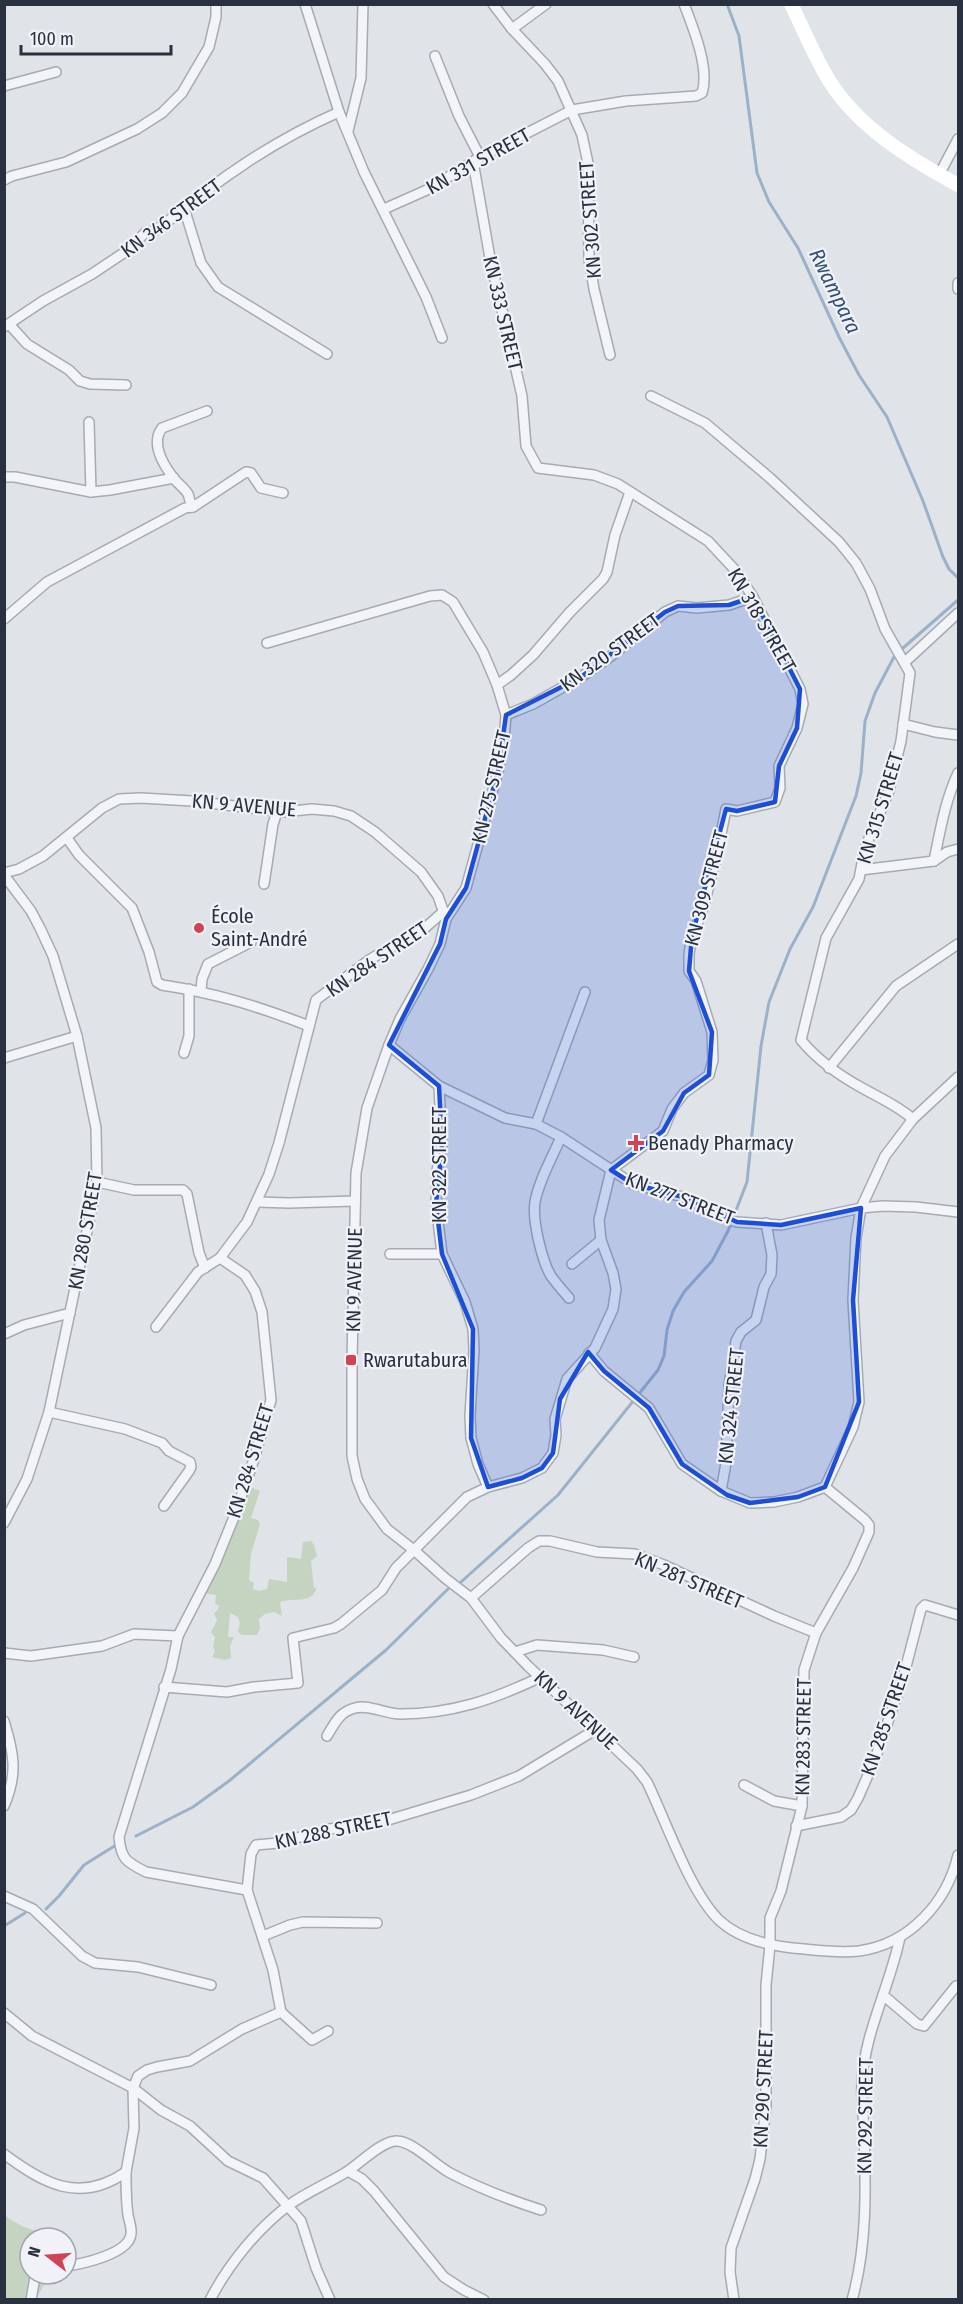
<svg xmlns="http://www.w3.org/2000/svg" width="963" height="2304" font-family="'Fira Sans Condensed',sans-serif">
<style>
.green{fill:#c5d3c1}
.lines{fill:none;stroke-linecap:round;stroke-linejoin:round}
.stream{stroke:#9bb1c9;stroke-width:3}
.street-casing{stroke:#a5abb3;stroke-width:12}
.street{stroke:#f3f4f7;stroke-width:9}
.secondary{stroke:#fff;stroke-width:14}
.marked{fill:#1d4ed8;fill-opacity:0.2;stroke:#1d4ed8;stroke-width:4.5;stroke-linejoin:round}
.poi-dot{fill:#cf4457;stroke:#f0f2f7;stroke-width:2}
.labels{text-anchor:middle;stroke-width:4.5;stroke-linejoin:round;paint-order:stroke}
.street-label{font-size:20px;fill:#293141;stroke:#f0f2f7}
.poi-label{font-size:20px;fill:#293141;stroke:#f0f2f7;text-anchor:start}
.water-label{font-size:21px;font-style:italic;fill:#324f75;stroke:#f0f2f7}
</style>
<rect width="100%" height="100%" fill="#e0e4e9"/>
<g class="green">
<path d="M248 1486 260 1491 251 1518 258 1520 260 1524 251 1554 249 1580 254 1583 253 1589 259 1591 267 1589 269 1579 287 1582V1557L301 1559 303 1542 311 1541 314 1545 317 1556 311 1561 314 1588 317 1587C312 1605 294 1597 280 1602L282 1616 274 1612 265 1614 259 1619 260 1628 257 1635H242L238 1632 240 1623 238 1617 230 1613 228 1637H234L230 1646 231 1658 225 1660 212 1657 215 1651 213 1647 215 1637 211 1632 217 1620 214 1613 218 1610 219 1605 215 1604 216 1595 201 1593Z"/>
<path d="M4 2215C22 2228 37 2234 59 2233V2238H30V2274H50L36 2299H5Z"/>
</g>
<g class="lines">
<g class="stream">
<polyline points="727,4 739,36 757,173 769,202 798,248 839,337 859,375 887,417 923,501 943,557 949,569 958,578"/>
<polyline points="461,1582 558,1495 658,1370 664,1356 667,1330 673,1311 684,1292 712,1261 728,1231 747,1182 761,1046 769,1002 790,949 813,907 856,796 861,773 865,721 875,693 895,655 958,600"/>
<polyline points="136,1836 193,1807 229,1781 386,1650 448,1589"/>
<polyline points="46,1909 59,1896 84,1865 116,1845"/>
<polyline points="4,1926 25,1913"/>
</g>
<defs>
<g id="street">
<polyline points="305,4 339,112 364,172 426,297 442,338"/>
<polyline points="493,4 512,29 545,64 558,81 582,135 588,163 589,259 594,289 610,355"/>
<polyline points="512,29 546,4"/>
<polyline points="4,86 56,72"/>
<polyline points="348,131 361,78 363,4"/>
<polyline points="939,175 958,139"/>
<polyline points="4,180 12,176 66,162 137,129 162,113 182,93 209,47 216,17 216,4"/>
<polyline points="184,208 201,263 218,287 327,354"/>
<path d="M384 209 429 189 480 157 572 110 626 101 696 96 702 93C710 69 693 27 684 4"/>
<polyline points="958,283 958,289"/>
<polyline points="9,324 27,344 69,370 80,381 90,384 126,385"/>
<path d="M4 327 43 301 92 274 125 252 145 233 153 231 162 226C217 180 273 141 339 112"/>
<path d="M651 396 705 423 770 478 839 542 856 563 870 589 885 629 910 673 901 741 889 791 865 848 859 879 826 938 801 1040C818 1061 840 1076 864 1089 882 1099 898 1106 913 1119"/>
<polyline points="89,422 91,492"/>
<polyline points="4,477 15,477 91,492 110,490 174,478"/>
<polyline points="193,507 246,472 251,473 261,488 283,493"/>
<path d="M4 619 47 582 185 508 193 507C189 502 190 499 188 494 185 489 179 484 175 480 164 466 150 444 162 428L207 411"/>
<polyline points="267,643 430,596 442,595 453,602 483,652 497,685 506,715 504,741 498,771 466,888 446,919"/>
<polyline points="905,662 958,613"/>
<polyline points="497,685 511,675 533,655 570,612 603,579 607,572 615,535 630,492"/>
<polyline points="506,715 533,704 581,677 611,656 665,612 678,606 697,608 729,605 753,597"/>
<polyline points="903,724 935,732 958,735"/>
<path d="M67 838 79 855 132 908 149 952 157 982 162 985C215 993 258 1006 309 1026"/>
<path d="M934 861C940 831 945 801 958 773"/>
<polyline points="861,870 934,861 947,852 958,849"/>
<path d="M4 873 19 869 43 856 102 808 119 799 141 798 192 801 284 812 312 809 334 811 351 816 375 832 421 872 438 896 446 919 440 944 428 969 400 1019 389 1045 367 1108 356 1173 352 1361V1456L357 1479 365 1499 387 1529 415 1551 445 1578 471 1598 501 1638 528 1666 637 1769 647 1782C666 1821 690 1892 719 1920 741 1941 775 1947 804 1949 822 1951 841 1953 859 1951 910 1944 947 1902 958 1855"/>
<polyline points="4,875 31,911 40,928 53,956 77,1036 96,1128 97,1182 92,1207 49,1412 27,1479 4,1523"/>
<polyline points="264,884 273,824 277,812"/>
<polyline points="201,991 202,979 208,964 251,942"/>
<polyline points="389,1045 439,1086 505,1118 536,1124 561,1137 633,1184 687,1198 724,1218 737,1222 781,1225 861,1208 883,1206 916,1207 958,1212"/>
<polyline points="184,1053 189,1036 189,989"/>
<polyline points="4,1058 77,1036"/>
<polyline points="829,1068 896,986 958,944"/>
<polyline points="439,1086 442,1145 437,1171 436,1204 442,1254 465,1302 473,1329 474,1350 470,1416 471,1438 478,1464 488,1487"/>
<polyline points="536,1124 585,992"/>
<path d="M561 1137C552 1158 539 1180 535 1202 532 1220 542 1261 551 1276 556 1283 563 1291 569 1298"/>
<polyline points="97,1182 134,1190 183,1190 187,1194 199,1253 205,1268"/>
<polyline points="257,1202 289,1203 355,1201"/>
<polyline points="390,1254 442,1254"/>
<path d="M220 1258 245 1275 255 1291 262 1312 271 1400 254 1459 234 1517 215 1564 178 1636 171 1669 119 1837C121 1859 126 1862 146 1872L247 1890"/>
<polyline points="572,1264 601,1240"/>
<polyline points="156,1327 198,1272 220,1258 247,1222 269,1174 279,1143 316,1000 369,960 426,927 444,911"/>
<polyline points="4,1334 24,1325 70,1313"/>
<polyline points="589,1353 604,1371 649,1408 682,1464 721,1491 750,1503 774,1502 798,1497 825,1487"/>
<polyline points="49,1412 125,1429 162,1443 169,1451 190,1462 191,1467 189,1471 164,1506"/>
<polyline points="721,1491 726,1463 729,1386 736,1341 741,1332 756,1320 764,1287 771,1274 772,1255 766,1223"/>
<polyline points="471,1598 528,1548 539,1541 550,1541 597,1552 635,1554 664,1565 774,1616 816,1633"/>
<polyline points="515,1652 537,1645 603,1650 634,1657"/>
<polyline points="4,1653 31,1656 102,1646 134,1634 178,1636"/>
<polyline points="164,1687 227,1692 254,1687 298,1683 293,1638 334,1628 341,1624 382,1590 396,1568 467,1497 488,1487 522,1478 542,1468 553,1453 556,1435 555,1419 567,1379 595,1348 613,1309 616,1289 613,1273 601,1240 599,1220 611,1170 663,1131 672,1109 684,1093 709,1075 713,1060 712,1032 696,981 689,971 689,954 692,936 702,912 716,859 726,809 737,811 775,802 780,788 779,766 797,728 803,704 800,689 753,597 736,571 708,541 618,484 594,475 538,468 526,446 522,396 490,258 474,167 480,157 459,116 435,56"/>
<path d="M4 1721C14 1753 18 1774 4 1806"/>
<path d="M327 1736C335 1723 339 1712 355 1708 368 1704 386 1714 400 1714 453 1714 494 1699 541 1677"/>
<polyline points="744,1785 774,1801 802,1806"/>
<polyline points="796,1826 841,1817 851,1810 858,1798 875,1759 903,1678 921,1609 925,1605 958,1615"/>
<polyline points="4,1896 33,1909 82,1956 95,1963 138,1967 211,1985"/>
<polyline points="263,1936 290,1925 303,1922 377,1923"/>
<polyline points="883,1995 917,2024 924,2026 956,1986"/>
<polyline points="281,2012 312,2040 328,2031"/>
<polyline points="4,2013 32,2036 133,2088 161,2110 190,2126 228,2161 263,2178 301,2221 316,2268 330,2300"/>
<path d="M4 2154C44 2184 80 2204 126 2172L134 2128 133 2088 138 2076 147 2070 157 2067 190 2061 242 2029 281 2012 273 1970 247 1890 251 1854 256 1845 278 1843 330 1829 388 1820 471 1795 519 1776 595 1730"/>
<polyline points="348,2171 362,2179 374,2191 444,2277 464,2290 484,2300"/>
<path d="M66 2266C82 2264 129 2254 131 2234 132 2228 129 2221 128 2215 126 2201 126 2187 126 2172"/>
<polyline points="31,2300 35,2277 37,2274"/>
<path d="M210 2300C228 2265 257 2229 289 2205 307 2192 329 2183 348 2171 360 2163 384 2139 398 2141 415 2143 436 2166 452 2174 481 2189 510 2200 541 2210"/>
<polyline points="734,2300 730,2272 731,2248 755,2179 760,2159 766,2107 766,1985 770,1945 770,1918 781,1891 802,1806 804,1670 816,1633 853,1568 869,1532 869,1525 865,1520 825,1487 853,1427 859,1402 853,1300 856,1238 861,1208 885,1156 913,1119 958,1077"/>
<path d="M852 2300C867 2247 866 2189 864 2135 864 2118 861 2101 862 2084 864 2032 890 1987 900 1937"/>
</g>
</defs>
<use href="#street" class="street-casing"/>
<use href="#street" class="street"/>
<path class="secondary" d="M791 4C804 30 815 58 830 82 859 128 912 160 958 185"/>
</g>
<path class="marked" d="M753 597 800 689 797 728 779 766 775 802 737 811 726 809 692 936 689 971 712 1032 709 1075 684 1093 663 1131 611 1170 633 1184 687 1198 737 1222 781 1225 861 1208 853 1300 859 1402 825 1487 798 1497 750 1503 727 1495 682 1464 649 1408 604 1371 588 1352 560 1399 553 1453 542 1468 522 1478 488 1487 471 1438 473 1329 442 1254 436 1204 442 1145 439 1086 389 1045 440 944 446 919 466 888 498 771 506 715 581 677 665 612 678 606 729 605Z"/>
<g class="poi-dot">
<circle cx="199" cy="928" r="6"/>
<path d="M633 1134h6v6h6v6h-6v6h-6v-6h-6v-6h6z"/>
<rect x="345" y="1354" width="12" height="12" rx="3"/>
</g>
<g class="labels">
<g class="street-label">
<text transform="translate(478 161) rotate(-29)" y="7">KN 331 STREET</text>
<text transform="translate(171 218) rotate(-36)" y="7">KN 346 STREET</text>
<text transform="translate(590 220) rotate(-94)" y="7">KN 302 STREET</text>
<text transform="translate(503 313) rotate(77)" y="7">KN 333 STREET</text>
<text transform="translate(762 620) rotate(60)" y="7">KN 318 STREET</text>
<text transform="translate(610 652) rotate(-36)" y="7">KN 320 STREET</text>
<text transform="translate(491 787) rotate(-77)" y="7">KN 275 STREET</text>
<text transform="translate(244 805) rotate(5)" y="7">KN 9 AVENUE</text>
<text transform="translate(880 808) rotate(-73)" y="7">KN 315 STREET</text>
<text transform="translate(706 888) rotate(-75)" y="7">KN 309 STREET</text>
<text transform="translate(377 959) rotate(-34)" y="7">KN 284 STREET</text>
<text transform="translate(439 1165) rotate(-90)" y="7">KN 322 STREET</text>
<text transform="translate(680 1198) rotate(21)" y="7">KN 277 STREET</text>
<text transform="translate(85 1231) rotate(-80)" y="7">KN 280 STREET</text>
<text transform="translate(354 1280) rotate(-89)" y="7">KN 9 AVENUE</text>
<text transform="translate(731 1406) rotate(-84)" y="7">KN 324 STREET</text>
<text transform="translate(250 1461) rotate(-73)" y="7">KN 284 STREET</text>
<text transform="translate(689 1580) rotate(23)" y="7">KN 281 STREET</text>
<text transform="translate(576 1710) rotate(43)" y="7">KN 9 AVENUE</text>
<text transform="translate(886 1719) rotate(-71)" y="7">KN 285 STREET</text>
<text transform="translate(803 1737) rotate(-89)" y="7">KN 283 STREET</text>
<text transform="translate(333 1830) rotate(-12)" y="7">KN 288 STREET</text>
<text transform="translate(763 2089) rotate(-87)" y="7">KN 290 STREET</text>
<text transform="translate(865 2116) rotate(-89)" y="7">KN 292 STREET</text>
</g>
<g class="poi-label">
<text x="211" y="923">École<tspan x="211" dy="23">Saint-André</tspan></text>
<text x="648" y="1150">Benady Pharmacy</text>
<text x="363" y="1367">Rwarutabura</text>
</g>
<g class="water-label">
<text transform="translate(835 291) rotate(64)" y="7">Rwampara</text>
</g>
</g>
<rect width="963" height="2304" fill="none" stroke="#293141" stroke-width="12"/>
<g transform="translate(48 2256) rotate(287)"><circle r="28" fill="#f0f2f7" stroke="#a0a5ae" stroke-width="1.5"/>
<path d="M0-4.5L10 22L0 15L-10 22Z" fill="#cf4457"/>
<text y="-9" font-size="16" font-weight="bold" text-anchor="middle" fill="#293141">N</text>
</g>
<path d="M21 45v9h150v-9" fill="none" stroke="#293141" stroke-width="3"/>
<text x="30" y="45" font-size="18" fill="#293141" stroke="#f0f2f7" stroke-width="4.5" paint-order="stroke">100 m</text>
</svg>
